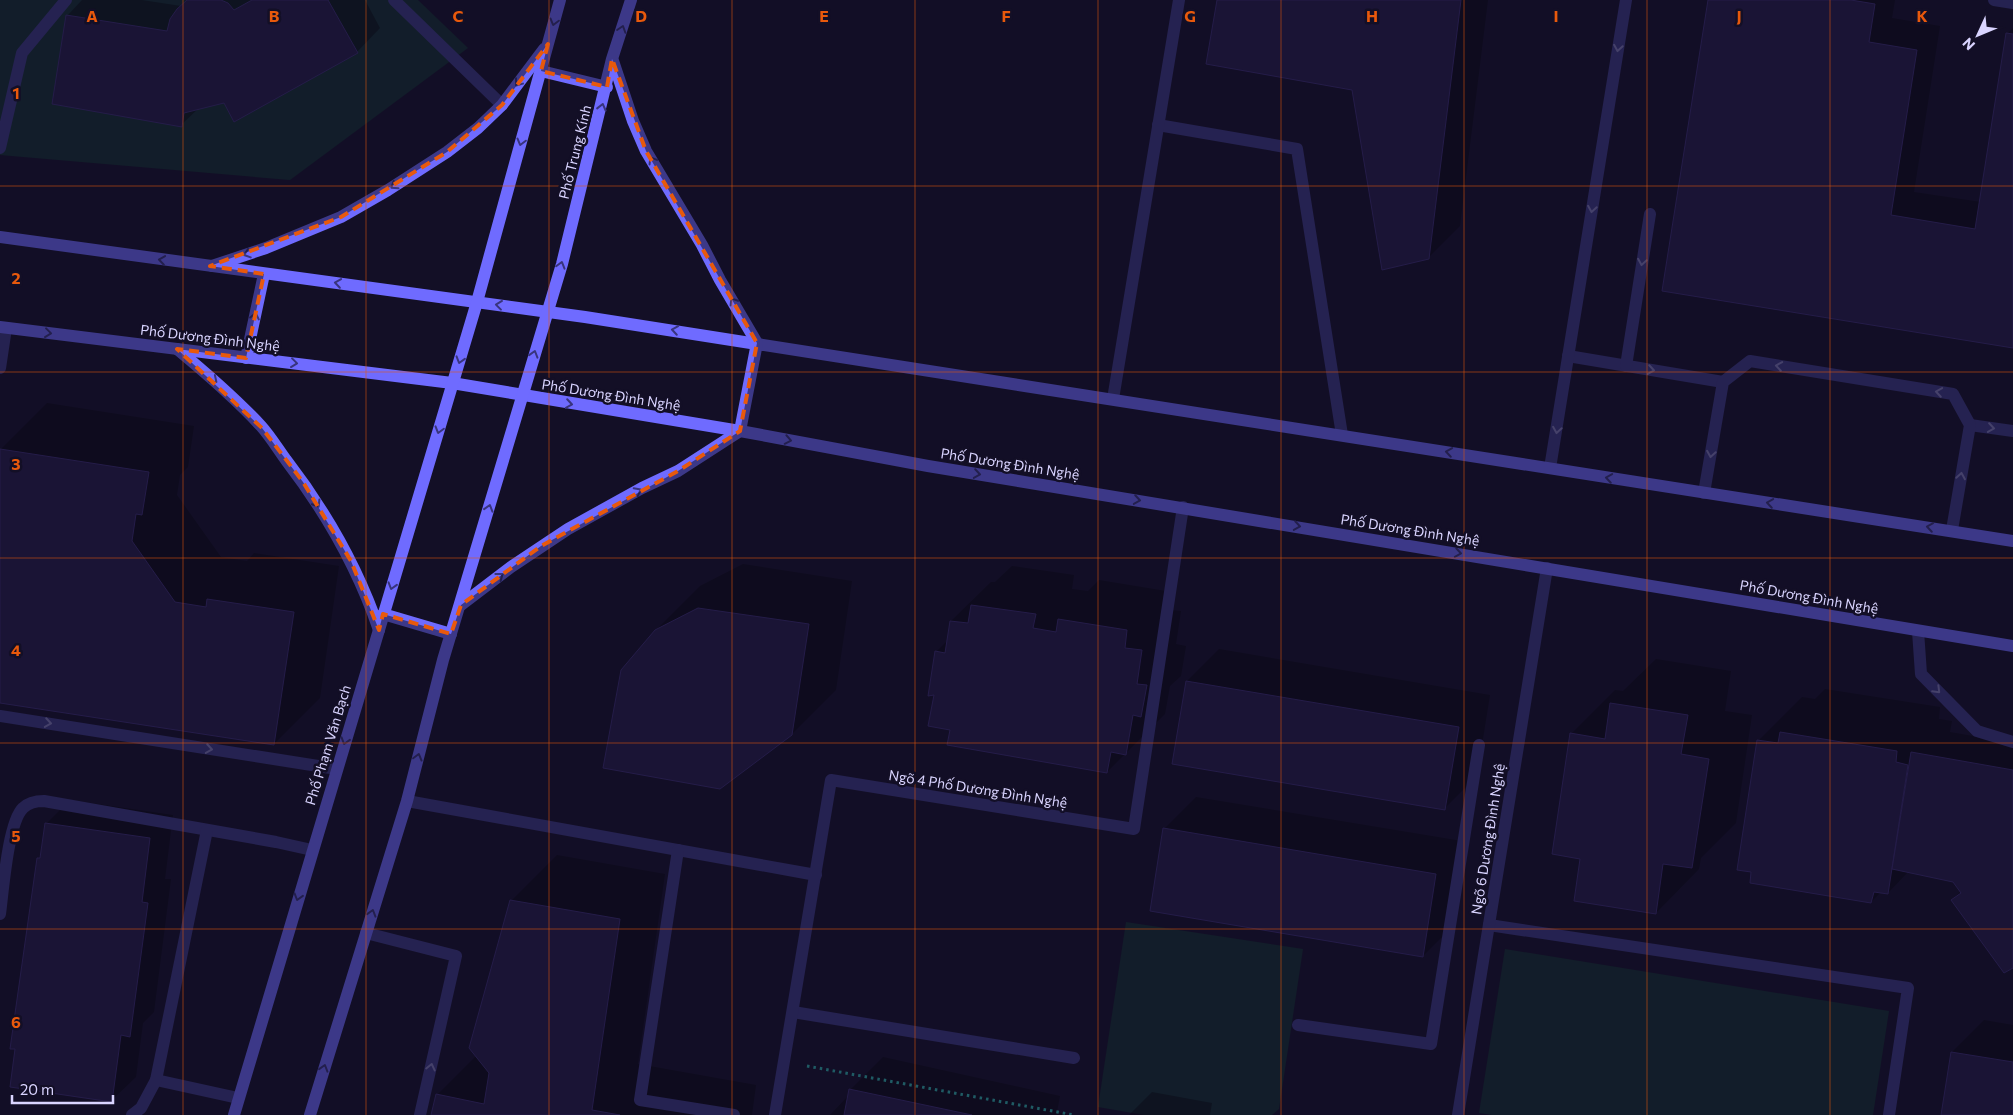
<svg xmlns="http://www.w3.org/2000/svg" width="2013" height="1115" font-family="Commissioner,sans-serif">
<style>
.green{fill:#12302f}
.shadow{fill:#0007}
.building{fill:#241b47;stroke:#3b2d73}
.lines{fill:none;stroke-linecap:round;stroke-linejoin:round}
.path{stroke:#2fb8b0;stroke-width:3;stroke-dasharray:2.5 4;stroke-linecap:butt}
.lane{stroke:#3d3a85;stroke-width:12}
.street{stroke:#3d3a85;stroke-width:12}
.secondary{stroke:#6f6bff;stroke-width:12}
.oneway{stroke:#38347d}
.oneway2{stroke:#837fbc}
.marked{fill:none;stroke:#e8590c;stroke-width:4;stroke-dasharray:10 6;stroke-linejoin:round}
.grid{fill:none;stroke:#e8590c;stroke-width:1;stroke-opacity:0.55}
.labels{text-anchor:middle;stroke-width:5;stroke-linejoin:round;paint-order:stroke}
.street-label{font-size:14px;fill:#d9d4ff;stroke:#130f26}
.grid-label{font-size:16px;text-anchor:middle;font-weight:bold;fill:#e8590c;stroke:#130f26;stroke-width:5;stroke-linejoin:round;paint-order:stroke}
</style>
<rect width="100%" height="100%" fill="#130f26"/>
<g class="green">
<polygon points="0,0 418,0 468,48 290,180 0,155"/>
<polygon points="1126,922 1303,949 1279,1109 1272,1115 1144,1115 1098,1107"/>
<polygon points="1505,949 1889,1011 1873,1115 1492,1115 1479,1113"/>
</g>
<g class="shadow">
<polygon points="82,0 142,0 181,6 187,0 365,0 380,28 357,52 224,102 199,108 181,125 67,16"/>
<polygon points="1218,0 1488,0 1460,226 1428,258 1353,89"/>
<polygon points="1709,0 1895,0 1892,18 1940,26 1914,192 1981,202 2007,34 2013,28 2013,347 1664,290"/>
<polygon points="47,403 194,426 188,467 180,475 177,495 221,557 247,561 254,553 339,566 320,698 274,744 0,702 1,449"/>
<polygon points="743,564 852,581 836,690 792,734 655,631 700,586"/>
<polygon points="1012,566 1074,575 1072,589 1088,591 1099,580 1166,591 1163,609 1181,611 1176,644 1186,646 1181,676 1170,686 1165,714 1107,772 951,729 935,693 936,652 948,640 951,621 991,582 995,582"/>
<polygon points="1219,649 1490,695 1477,776 1445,808 1187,681"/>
<polygon points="1656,659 1731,671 1725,711 1752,715 1736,823 1701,858 1699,869 1656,913 1582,858 1571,734 1615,690 1623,691"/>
<polygon points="1825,689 1940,707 1939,719 1952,721 1950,732 2013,743 2013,966 1952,900 1961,891 1954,881 1909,871 1888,893 1881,892 1871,902 1759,740 1802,697 1815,699"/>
<polygon points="1196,797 1468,842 1455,924 1423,956 1164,829"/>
<polygon points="70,800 173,815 165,879 171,879 154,1012 143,1023 136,1077 112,1100 38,858 42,854 46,824"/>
<polygon points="557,855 665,874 638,1064 756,1085 752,1115 432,1115 437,1095 476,1056 511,901"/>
<polygon points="1984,1020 2013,1025 2013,1115 1941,1115 1952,1052"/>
<polygon points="883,1057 1060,1096 1057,1112 1069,1115 830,1115 849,1095 851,1089"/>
<polygon points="1152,1092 1212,1103 1210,1115 1129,1115"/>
</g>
<g class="building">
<polygon points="187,0 221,0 228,3 234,10 252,0 328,0 358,53 234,122 224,103 184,113 182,127 52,104 66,15 167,31 170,19 177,9"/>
<polygon points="1217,0 1461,0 1429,259 1382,270 1352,90 1206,64"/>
<polygon points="1708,0 1851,0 1875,4 1869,42 1917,50 1891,215 1975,229 2006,33 2013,34 2013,348 1662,291"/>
<polygon points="0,449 149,472 142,515 136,514 132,541 175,602 206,607 207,599 294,612 274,745 0,703"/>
<polygon points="971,605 1036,614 1033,628 1056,632 1058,619 1127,630 1125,648 1142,650 1137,684 1147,685 1141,717 1133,715 1126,755 1111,752 1107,773 947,745 950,730 928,726 934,695 928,696 935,651 945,653 950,621 968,623"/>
<polygon points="698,608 809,624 792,735 720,789 603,768 621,670 655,630"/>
<polygon points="1186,681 1459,727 1445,810 1172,764"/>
<polygon points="1610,703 1688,715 1681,754 1709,759 1692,868 1663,864 1656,914 1574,901 1580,859 1552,854 1570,733 1605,739"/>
<polygon points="1780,732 1897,751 1896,762 1908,765 1888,894 1874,892 1871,903 1750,883 1751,872 1737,870 1757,740 1778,743"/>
<polygon points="1911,752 2013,770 2013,968 2004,973 1951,900 1961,893 1953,882 1892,869"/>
<polygon points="45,823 150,838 142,902 148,903 130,1037 121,1035 112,1102 10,1087 15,1049 10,1049 37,858 40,858"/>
<polygon points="1163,828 1436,874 1423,957 1150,911"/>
<polygon points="510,900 620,919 592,1110 620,1115 431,1115 436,1094 484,1104 489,1073 469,1048"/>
<polygon points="1951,1052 2013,1062 2013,1115 1941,1115"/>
<polygon points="849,1089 972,1115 844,1115"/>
</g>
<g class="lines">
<polyline class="path" points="807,1066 1074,1115"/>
<g class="lane">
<polyline points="394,0 502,105"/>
<polyline points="1994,0 2013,3"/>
<polyline points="1158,125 1297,149 1342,435"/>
<polyline points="0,148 22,53 66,0"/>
<polyline points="1568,356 1723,382"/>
<polyline points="1626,366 1650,214"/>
<polyline points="0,368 6,328"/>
<polyline points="1113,399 1179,0"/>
<polyline points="1970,425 2013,431"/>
<polyline points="1550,468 1626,0"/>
<polyline points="1704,493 1723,382 1750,361 1953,394 1970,425 1952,530"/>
<polyline points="1918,631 1921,674 1977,731 2013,742"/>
<polyline points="0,716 337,769"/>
<polyline points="407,801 816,875"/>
<polyline points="678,850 640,1100 734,1115"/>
<path d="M0 914C3 892 8 822 23 808 29 802 37 801 44 801L276 842 312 850"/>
<polyline points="1489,925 1908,988 1889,1115"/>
<polyline points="366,933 456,956 420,1115"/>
<polyline points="793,1012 1074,1058"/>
<polyline points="1298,1025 1431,1044 1479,745"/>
<polyline points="156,1080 238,1098"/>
<polyline points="132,1115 141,1108 156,1080 207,830"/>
<polyline points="775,1115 831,780 1134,829 1183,507"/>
</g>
<polyline class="street" points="1458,1115 1547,568"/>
<g class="secondary">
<polyline points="541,71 607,87"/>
<polyline points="0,237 585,317 2013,541"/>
<polyline points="212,266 266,248 341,217 388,190 447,152 478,128 502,105 544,49"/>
<polyline points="0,327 452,383 740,431 928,466 2013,646"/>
<path d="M177 349C206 373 235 398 261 426 270 436 278 449 286 460 326 512 358 568 379 630"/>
<polyline points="246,358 264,274"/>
<polyline points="461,605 511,567 568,529 642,488 678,471 740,431 757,343 720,280 702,245 646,151 633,121 613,61"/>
<polyline points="383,614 451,634"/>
<polyline points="234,1115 477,302 560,0"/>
<polyline points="310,1115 407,801 443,660 562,264 612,59 631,0"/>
</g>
</g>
<defs><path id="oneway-chevron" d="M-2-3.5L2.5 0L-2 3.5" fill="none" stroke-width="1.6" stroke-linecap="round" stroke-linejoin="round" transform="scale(1.25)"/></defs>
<g class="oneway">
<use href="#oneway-chevron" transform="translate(554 22) rotate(105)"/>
<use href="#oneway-chevron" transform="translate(622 29) rotate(-72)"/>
<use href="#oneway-chevron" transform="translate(518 83) rotate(127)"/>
<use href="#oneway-chevron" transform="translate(602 107) rotate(-76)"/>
<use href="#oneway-chevron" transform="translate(521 142) rotate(105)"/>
<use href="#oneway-chevron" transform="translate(652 160) rotate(-121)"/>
<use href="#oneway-chevron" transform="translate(394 186) rotate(147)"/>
<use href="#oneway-chevron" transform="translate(247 254) rotate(162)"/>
<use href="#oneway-chevron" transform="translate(162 260) rotate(-172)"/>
<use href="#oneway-chevron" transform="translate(561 265) rotate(-74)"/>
<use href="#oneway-chevron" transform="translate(338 283) rotate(-172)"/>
<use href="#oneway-chevron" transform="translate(733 301) rotate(-122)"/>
<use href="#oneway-chevron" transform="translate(499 305) rotate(-173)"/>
<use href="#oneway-chevron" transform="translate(255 316) rotate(-78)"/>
<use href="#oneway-chevron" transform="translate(675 330) rotate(-171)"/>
<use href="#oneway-chevron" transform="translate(48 333) rotate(7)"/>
<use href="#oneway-chevron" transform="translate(534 354) rotate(-73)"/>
<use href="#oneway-chevron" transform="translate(460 360) rotate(107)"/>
<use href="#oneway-chevron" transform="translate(294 363) rotate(7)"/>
<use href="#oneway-chevron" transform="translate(214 380) rotate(40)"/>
<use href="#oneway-chevron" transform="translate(569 404) rotate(9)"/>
<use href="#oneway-chevron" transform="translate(439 430) rotate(106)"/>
<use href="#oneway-chevron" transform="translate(788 440) rotate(11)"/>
<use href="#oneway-chevron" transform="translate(1449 452) rotate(-171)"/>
<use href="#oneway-chevron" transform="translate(977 474) rotate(9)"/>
<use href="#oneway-chevron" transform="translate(1609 478) rotate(-171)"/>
<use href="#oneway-chevron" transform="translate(638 491) rotate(-28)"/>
<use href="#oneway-chevron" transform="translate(1137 500) rotate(9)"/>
<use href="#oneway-chevron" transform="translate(1770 503) rotate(-171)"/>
<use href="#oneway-chevron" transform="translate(317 504) rotate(58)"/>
<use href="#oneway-chevron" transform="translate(489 508) rotate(-73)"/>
<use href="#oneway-chevron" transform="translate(1297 526) rotate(9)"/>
<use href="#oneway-chevron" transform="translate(1930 527) rotate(-171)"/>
<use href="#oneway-chevron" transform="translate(1458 553) rotate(9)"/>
<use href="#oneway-chevron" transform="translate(500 576) rotate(-37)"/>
<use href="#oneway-chevron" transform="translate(392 586) rotate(107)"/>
<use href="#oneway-chevron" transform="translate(345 741) rotate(107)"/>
<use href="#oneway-chevron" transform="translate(418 757) rotate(-75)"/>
<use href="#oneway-chevron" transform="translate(298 897) rotate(107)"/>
<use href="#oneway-chevron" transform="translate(372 913) rotate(-73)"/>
<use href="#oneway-chevron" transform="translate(324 1068) rotate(-73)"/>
</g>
<g class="oneway2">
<use href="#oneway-chevron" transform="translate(1618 48) rotate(99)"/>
<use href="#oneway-chevron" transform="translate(1592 209) rotate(99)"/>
<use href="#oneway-chevron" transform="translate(1642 262) rotate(99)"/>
<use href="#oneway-chevron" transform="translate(1779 366) rotate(-171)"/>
<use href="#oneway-chevron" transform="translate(1651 370) rotate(9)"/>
<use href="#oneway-chevron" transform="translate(1939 392) rotate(-171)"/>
<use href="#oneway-chevron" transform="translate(1991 428) rotate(8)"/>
<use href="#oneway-chevron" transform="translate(1557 430) rotate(99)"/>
<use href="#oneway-chevron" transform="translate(1711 454) rotate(99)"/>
<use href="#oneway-chevron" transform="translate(1961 476) rotate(-81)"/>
<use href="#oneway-chevron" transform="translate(1937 690) rotate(45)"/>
<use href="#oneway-chevron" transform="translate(48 723) rotate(9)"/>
<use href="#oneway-chevron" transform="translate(209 749) rotate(9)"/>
<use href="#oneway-chevron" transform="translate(431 1067) rotate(-77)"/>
</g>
<path d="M0 0H2013V1115H0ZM548 44 541 71 607 87 612 59 646 151 757 343 740 431 678 471 541 546 461 605 451 634 383 614 379 630 351 561 303 482 262 428 177 349 246 358 264 274 210 266 341 217 447 152 502 105Z" fill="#130f26" fill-opacity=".55" fill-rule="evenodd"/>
<path class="marked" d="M548 44 541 71 607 87 612 59 646 151 757 343 740 431 678 471 541 546 461 605 451 634 383 614 379 630 351 561 303 482 262 428 177 349 246 358 264 274 210 266 341 217 447 152 502 105Z"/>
<path class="grid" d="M183 0V1115M366 0V1115M549 0V1115M732 0V1115M915 0V1115M1098 0V1115M1281 0V1115M1464 0V1115M1647 0V1115M1830 0V1115M0 186H2013M0 372H2013M0 558H2013M0 743H2013M0 929H2013"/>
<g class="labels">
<g class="street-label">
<text transform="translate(575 152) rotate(-76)" y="5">Phố Trung Kính</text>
<text transform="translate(210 338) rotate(7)" y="5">Phố Dương Đình Nghệ</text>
<text transform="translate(611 395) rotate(9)" y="5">Phố Dương Đình Nghệ</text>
<text transform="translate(1010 464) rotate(9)" y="5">Phố Dương Đình Nghệ</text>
<text transform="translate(1410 530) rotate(9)" y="5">Phố Dương Đình Nghệ</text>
<text transform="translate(1809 597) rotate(10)" y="5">Phố Dương Đình Nghệ</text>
<text transform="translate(328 745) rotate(-73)" y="5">Phố Phạm Văn Bạch</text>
<text transform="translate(978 789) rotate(9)" y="5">Ngõ 4 Phố Dương Đình Nghệ</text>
<text transform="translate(1488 839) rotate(-81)" y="5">Ngõ 6 Dương Đình Nghệ</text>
</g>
</g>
<g class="grid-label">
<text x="92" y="22">A</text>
<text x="274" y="22">B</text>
<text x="458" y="22">C</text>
<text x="641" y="22">D</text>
<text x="824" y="22">E</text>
<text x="1006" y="22">F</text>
<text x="1190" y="22">G</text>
<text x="1372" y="22">H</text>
<text x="1556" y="22">I</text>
<text x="1739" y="22">J</text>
<text x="1922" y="22">K</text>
<text x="16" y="99">1</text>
<text x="16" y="284">2</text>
<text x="16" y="470">3</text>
<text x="16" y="656">4</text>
<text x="16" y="842">5</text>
<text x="16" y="1028">6</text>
</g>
<g transform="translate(1978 35) rotate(226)" stroke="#130f26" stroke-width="4" paint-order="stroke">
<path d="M0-4L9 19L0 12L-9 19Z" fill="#d9d4ff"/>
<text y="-8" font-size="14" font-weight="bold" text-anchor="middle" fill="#d9d4ff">N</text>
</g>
<path d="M12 1095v8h101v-8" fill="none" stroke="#d9d4ff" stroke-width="2.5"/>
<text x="20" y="1095" font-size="15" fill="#d9d4ff" stroke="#130f26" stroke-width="4" paint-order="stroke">20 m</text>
</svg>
